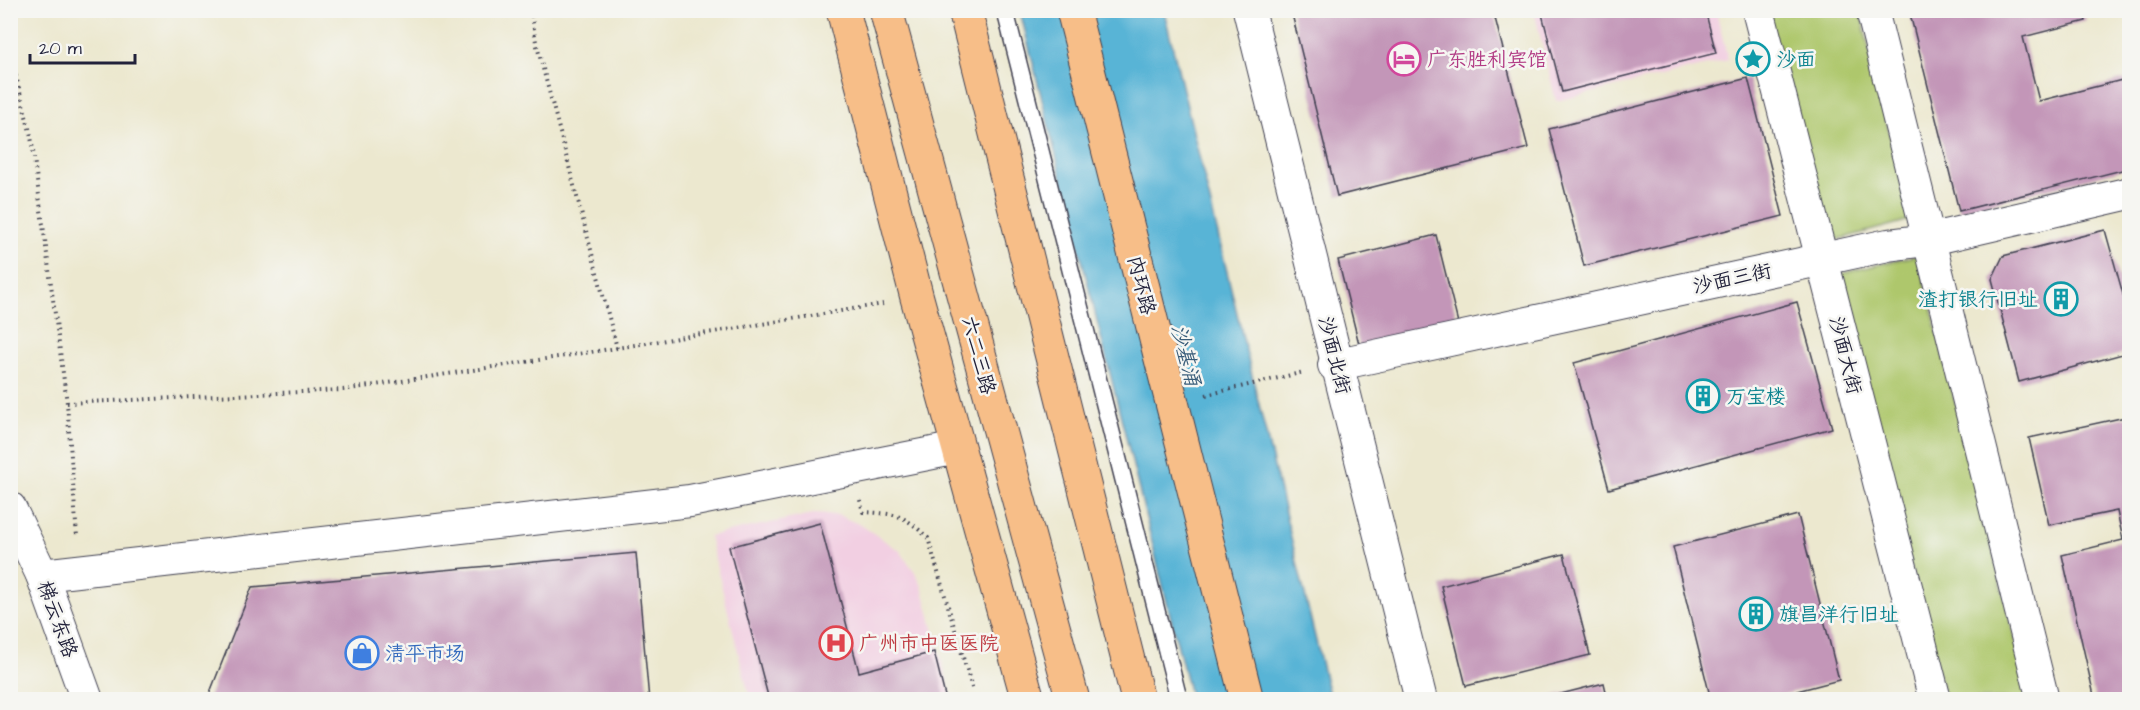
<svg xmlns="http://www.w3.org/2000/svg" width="2140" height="710" font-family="'Architects Daughter','LXGW WenKai TC',sans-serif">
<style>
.built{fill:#f2cfe2}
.green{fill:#aec76c;stroke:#687454;stroke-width:1.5}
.water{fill:#58b4d6;stroke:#3d6b88;stroke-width:1.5}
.building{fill:#c396b8}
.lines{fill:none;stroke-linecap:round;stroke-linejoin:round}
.lane-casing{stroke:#404051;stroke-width:19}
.street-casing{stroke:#404051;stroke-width:34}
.primary-casing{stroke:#404051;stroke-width:35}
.highway-casing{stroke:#404051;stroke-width:35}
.path{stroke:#404051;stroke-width:4;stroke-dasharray:1.5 4.5;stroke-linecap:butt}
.lane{stroke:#fff;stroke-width:16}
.street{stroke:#fff;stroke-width:32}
.primary{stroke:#f7be88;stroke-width:33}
.highway{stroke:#f7be88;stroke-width:33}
.highway-bridge-casing{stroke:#404051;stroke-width:35;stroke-linecap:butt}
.highway-bridge{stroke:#f7be88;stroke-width:33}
.labels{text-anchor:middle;stroke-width:5;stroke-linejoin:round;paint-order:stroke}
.hotel-label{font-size:20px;fill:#b23c85;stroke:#f6f6f2;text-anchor:start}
.culture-label{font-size:20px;fill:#0d838f;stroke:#f6f6f2;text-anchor:start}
.street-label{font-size:20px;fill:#22223b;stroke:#f6f6f2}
.health-label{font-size:20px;fill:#be3a42;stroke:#f6f6f2;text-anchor:start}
.shop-label{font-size:20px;fill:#366cbe;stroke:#f6f6f2;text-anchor:start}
.water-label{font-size:21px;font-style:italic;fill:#385c79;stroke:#f6f6f2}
</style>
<rect width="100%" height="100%" fill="#f6f6f2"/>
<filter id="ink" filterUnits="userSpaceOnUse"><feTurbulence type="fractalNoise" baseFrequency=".0167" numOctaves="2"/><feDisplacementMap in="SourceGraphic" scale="12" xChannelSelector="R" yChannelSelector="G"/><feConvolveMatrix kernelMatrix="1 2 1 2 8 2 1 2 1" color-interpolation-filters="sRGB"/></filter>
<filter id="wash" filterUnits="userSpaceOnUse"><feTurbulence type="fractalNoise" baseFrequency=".008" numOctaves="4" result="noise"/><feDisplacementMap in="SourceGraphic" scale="24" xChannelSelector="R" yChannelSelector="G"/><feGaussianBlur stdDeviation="1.35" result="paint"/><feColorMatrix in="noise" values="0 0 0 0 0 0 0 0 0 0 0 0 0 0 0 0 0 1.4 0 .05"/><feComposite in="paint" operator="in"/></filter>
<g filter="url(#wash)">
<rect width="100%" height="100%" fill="#ece8cf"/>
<g class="built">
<polygon points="1534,11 1716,11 1728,60 1556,101"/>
<polygon points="813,514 838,515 861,525 900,551 915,572 922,586 952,699 750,699 709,536"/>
</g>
<g class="green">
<polygon points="1767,11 1860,11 1910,220 1825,243"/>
<polygon points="1918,255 2030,699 1945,699 1835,275"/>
</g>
<polygon class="water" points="1020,11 1164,11 1330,699 1191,699"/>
<g id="blocks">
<g class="building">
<polygon points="1291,10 1493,10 1528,148 1337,196"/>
<polygon points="1541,10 1705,10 1716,53 1562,92"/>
<polygon points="1909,10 2083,10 2086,21 2023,37 2039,101 2130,78 2130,168 1959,211"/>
<polygon points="1748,78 1783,216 1584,266 1549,129"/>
<polygon points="2105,230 2130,319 2130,352 2019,382 1992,279 2003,256"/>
<polygon points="1436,235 1458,323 1360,348 1338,260"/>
<polygon points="1797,302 1832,428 1609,489 1574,363"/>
<polygon points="2130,416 2130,700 2095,700 2062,555 2123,540 2117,511 2049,525 2029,438"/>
<polygon points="1798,515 1839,680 1763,700 1711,700 1673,547"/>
<polygon points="820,523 859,672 934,652 946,700 830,700 829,695 810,700 769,700 729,547"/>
<polygon points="636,553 649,700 207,700 252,587"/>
<polygon points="1564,554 1590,655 1466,686 1441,586"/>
<polygon points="1604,683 1608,700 1541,700 1541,699"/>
</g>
</g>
</g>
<g filter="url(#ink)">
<use href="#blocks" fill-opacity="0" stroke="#404051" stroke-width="1.5"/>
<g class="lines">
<defs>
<polyline id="lane" points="1005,10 1179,700"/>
<g id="street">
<polyline points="1249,10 1421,700"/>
<polyline points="1758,10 1935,700"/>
<polyline points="1872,10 2043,700"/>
<polyline points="1334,365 1888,245 1927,240 2130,193"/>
<polyline points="10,508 42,575 87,700"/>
<polyline points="42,575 690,501 958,448"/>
</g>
<g id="primary">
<polyline points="843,10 917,298 1028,700"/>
<polyline points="886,10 1073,700"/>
</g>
<polyline id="highway" points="965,10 1138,700"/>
</defs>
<use href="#lane" class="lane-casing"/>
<use href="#street" class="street-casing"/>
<use href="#primary" class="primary-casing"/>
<use href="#highway" class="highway-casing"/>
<g class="path">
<polyline points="531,10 536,42 617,348"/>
<polyline points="10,52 31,136 67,403 77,537"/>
<polyline points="1206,395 1304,372"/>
<polyline points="67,403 343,390 617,348 883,304"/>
<path d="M860 500 863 512C898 514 903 514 928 538L972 688"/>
</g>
<use href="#lane" class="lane"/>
<use href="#street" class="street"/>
<use href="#primary" class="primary"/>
<use href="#highway" class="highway"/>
<defs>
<polyline id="highway-bridge" points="1073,10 1247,700"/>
</defs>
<use href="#highway-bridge" class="highway-bridge-casing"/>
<use href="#highway-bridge" class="highway-bridge"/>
</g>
</g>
<defs>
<symbol id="hotel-ring" viewBox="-11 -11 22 22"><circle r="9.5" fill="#f6f6f2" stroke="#d1479c" stroke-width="1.5"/><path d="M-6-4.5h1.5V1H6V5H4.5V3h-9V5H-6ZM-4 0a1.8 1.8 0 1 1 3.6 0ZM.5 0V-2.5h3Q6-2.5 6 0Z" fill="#d1479c"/></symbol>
<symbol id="sight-ring" viewBox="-11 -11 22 22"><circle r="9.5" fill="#f6f6f2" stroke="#0f9aa8" stroke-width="1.5"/><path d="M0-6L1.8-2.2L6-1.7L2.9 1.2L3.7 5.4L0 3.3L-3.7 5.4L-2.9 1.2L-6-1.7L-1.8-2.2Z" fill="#0f9aa8"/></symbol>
<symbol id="building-ring" viewBox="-11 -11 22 22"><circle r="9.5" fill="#f6f6f2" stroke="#0f9aa8" stroke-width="1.5"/><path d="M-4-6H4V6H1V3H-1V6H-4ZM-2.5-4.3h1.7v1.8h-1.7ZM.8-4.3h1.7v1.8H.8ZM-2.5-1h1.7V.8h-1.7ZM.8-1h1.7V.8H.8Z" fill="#0f9aa8"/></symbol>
<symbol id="hospital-ring" viewBox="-11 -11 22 22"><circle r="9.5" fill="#f6f6f2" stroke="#e0444e" stroke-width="1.5"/><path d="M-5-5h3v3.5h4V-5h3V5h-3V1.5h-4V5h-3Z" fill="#e0444e"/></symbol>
<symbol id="shop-ring" viewBox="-11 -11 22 22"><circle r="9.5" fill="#f6f6f2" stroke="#3f7fe0" stroke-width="1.5"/><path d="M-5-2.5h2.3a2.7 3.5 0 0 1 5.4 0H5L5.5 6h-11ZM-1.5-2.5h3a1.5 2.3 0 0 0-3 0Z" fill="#3f7fe0"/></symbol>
</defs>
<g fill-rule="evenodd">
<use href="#hotel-ring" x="1385" y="40" width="38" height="38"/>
<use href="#sight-ring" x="1734" y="40" width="38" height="38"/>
<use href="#building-ring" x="2042" y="280" width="38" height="38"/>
<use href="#building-ring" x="1684" y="377" width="38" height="38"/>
<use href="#building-ring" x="1737" y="595" width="38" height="38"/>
<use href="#hospital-ring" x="817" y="624" width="38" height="38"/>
<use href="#shop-ring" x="343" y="634" width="38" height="38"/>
</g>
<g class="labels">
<g class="hotel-label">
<text x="1427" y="66">广东胜利宾馆</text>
</g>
<g class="culture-label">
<text x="1776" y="66">沙面</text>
<text x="2038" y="306" text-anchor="end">渣打银行旧址</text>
<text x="1726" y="403">万宝楼</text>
<text x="1779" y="621">旗昌洋行旧址</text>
</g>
<g class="street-label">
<text transform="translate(1732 278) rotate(-12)" y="7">沙面三街</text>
<text transform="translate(1142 285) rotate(76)" y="7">内环路</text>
<text transform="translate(979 355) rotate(75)" y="7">六二三路</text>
<text transform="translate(1335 355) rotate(76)" y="7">沙面北街</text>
<text transform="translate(1846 355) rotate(76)" y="7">沙面大街</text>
<text transform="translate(58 619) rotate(70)" y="7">梯云东路</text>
</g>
<g class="health-label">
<text x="859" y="650">广州市中医医院</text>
</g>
<g class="shop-label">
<text x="385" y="660">清平市场</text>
</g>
<g class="water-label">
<text transform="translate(1186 355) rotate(76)" y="7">沙基涌</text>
</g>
</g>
<rect width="2140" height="710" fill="none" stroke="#f6f6f2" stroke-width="36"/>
<path d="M30 54v9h105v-9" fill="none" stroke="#22223b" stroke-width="3"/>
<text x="39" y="54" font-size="18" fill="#22223b" stroke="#f6f6f2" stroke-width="4.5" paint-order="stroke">20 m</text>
</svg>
